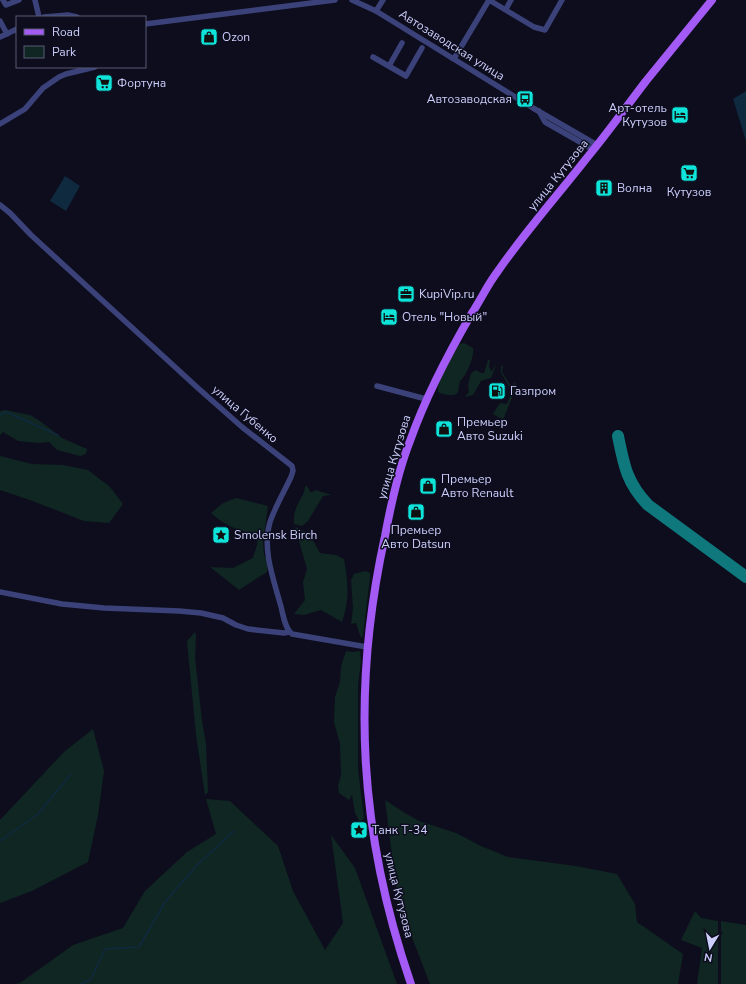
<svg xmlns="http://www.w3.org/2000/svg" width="746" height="984" font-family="'Nunito Sans',sans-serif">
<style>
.green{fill:#102622}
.water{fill:#0f293f}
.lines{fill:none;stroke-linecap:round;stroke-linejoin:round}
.stream{stroke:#0f293f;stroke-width:1.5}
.taxiway{stroke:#0e787c;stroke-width:12}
.street{stroke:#3b4279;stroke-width:5.5}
.primary{stroke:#a45af4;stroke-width:8}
.labels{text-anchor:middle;stroke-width:3;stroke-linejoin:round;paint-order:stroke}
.poi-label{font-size:12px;fill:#cccefc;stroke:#0d0d1d;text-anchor:start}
.street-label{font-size:12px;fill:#cccefc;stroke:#0d0d1d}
</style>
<rect width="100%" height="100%" fill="#0d0d1d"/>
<g class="green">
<path d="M464 343 473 348C475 355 466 377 460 381 459 384 459 389 458 392 455 398 442 394 438 392V386L439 381 457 347 460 344Z"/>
<polygon points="488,360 490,360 489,366 491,371 492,371 497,362 491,378 481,381 473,395 465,397 469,392 468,385 471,373 476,370 481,373 484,373"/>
<polygon points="501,366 503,366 502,372 510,385 515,383 517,385 503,420 493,414 500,403 507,404 512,391 501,373"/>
<polygon points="5,410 30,415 40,421 62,438 87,449 86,454 80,456 57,450 49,442 39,443 18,441 3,432 0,435 0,411"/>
<polygon points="0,456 32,464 63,465 88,470 110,487 123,504 109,523 84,521 30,500 0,490"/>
<path d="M306 485 309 489 310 492H313L315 490 339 497 331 495 323 496 308 521 302 526 294 524C293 512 297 504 303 495 304 492 304 489 306 485Z"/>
<path d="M236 498 268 506 263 542 264 555 268 562 267 572 239 590 210 567 233 568 253 558 257 545 258 535C240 532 224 525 211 513L223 503Z"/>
<path d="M295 527 309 533 320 553 336 555 344 559C348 583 350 599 342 622L321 610 304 615 294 614 305 600 303 582 307 569Z"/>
<polygon points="365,571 370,573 370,577 363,636 361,638 356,623 351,624 353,608 351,580 354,574"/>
<polygon points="195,632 196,635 195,657 202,721 206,744 208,792 205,795 196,735 187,641"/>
<polygon points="346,651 352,652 360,651 361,662 358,684 358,769 364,818 360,822 355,813 352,795 349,800 339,793 338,786 341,775 340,744 334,722 335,697 340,682 341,666"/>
<polygon points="93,729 104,771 98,815 88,862 32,891 0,903 0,820 64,752"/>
<polygon points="206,799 230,801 278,846 293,891 325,950 343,923 331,835 355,868 397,984 15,984 20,983 73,945 123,928 145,891 187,852 216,834"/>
<polygon points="385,800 405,813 419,821 456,833 481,846 508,857 576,866 617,874 635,904 637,922 683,954 678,984 430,984 398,901"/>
<polygon points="695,911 701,918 718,921 718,984 697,984 702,948 681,940"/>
<polygon points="721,921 746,925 746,984 721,984"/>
</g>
<g class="water">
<polygon points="746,91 746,141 733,99"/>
<polygon points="65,176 80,186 66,211 50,201"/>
</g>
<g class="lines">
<g class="stream">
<polyline points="0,415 6,412 58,435"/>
<polyline points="0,841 38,814 71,774"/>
<polyline points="81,984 91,979 105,949 139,947 165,902 198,864 234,831"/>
</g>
<path class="taxiway" d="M618 436C624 466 627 483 648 505L746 577"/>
<g class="street">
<polyline points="3,0 6,5 19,0"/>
<polyline points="35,0 39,17"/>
<polyline points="352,0 376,11 533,108 597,145"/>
<polyline points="489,0 534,27 545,30 562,0"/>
<polyline points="506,9 511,0"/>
<polyline points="376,11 383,0"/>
<polyline points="44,17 68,15 77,17"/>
<polyline points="0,21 7,34"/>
<polyline points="145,24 335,0"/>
<polyline points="0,37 17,29"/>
<polyline points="373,57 406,76 422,48"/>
<polyline points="452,58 455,57 489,0"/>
<polyline points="389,66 402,43"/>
<polyline points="539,111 545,122 594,150"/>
<polyline points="0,124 25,109 43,88 59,77 66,74 95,67"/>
<path d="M0 205 10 213 31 235 199 389 242 427 292 466 293 471 291 477C284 492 275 507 270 522 262 548 273 578 280 603 283 612 284 628 292 634L367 647"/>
<polyline points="377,386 426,399"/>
<polyline points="0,592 62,604 104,608 179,611 201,613 223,618 236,625 248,629 284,633 289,632"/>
</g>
<path class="primary" d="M411 984C359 834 351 691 385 536 391 504 398 471 410 441 426 396 448 354 472 313 481 299 488 284 498 271 525 232 557 196 586 159 607 134 626 107 646 81 668 54 690 27 712 0"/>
</g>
<defs>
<symbol id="shop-square" viewBox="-11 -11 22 22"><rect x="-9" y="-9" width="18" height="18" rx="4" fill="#0fe4da" stroke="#0d0d1d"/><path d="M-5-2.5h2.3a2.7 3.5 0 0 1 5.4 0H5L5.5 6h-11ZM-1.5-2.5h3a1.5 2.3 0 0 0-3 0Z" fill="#111"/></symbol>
<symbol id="supermarket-square" viewBox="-11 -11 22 22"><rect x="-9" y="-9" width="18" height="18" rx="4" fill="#0fe4da" stroke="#0d0d1d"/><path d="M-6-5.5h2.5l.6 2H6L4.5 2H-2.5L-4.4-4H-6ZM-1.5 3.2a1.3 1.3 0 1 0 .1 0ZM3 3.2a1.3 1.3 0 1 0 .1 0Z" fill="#111"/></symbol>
<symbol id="bus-square" viewBox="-11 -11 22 22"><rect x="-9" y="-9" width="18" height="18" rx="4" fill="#0fe4da" stroke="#0d0d1d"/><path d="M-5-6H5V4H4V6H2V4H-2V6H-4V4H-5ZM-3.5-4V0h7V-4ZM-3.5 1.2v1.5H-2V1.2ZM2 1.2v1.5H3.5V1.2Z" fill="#111"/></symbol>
<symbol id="hotel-square" viewBox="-11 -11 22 22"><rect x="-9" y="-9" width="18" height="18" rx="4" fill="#0fe4da" stroke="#0d0d1d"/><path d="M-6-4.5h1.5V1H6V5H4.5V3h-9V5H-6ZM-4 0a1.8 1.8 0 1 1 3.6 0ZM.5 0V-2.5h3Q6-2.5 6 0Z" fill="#111"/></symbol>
<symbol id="building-square" viewBox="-11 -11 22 22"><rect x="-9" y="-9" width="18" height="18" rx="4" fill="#0fe4da" stroke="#0d0d1d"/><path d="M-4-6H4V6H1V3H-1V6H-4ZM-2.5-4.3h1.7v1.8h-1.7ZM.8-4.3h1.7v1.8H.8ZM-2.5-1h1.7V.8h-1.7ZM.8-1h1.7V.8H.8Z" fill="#111"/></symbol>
<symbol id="office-square" viewBox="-11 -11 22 22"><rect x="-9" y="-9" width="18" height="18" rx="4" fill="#0fe4da" stroke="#0d0d1d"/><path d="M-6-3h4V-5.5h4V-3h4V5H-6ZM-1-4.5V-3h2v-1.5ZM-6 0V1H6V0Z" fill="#111"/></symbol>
<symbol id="fuel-square" viewBox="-11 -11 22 22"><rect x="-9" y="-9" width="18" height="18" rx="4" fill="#0fe4da" stroke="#0d0d1d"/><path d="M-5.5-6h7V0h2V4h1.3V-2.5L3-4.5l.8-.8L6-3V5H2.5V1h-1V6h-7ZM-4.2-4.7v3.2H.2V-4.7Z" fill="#111"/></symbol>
<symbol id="sight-square" viewBox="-11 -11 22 22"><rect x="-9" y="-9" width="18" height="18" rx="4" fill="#0fe4da" stroke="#0d0d1d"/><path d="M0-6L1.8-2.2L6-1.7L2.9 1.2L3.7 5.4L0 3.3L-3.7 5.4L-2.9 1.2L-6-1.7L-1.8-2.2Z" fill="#111"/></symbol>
</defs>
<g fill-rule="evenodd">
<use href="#shop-square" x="199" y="27" width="20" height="20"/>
<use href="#supermarket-square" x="94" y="73" width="20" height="20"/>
<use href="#bus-square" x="515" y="89" width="20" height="20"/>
<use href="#hotel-square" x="670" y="105" width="20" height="20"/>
<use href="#supermarket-square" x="679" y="163" width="20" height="20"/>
<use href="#building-square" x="594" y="178" width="20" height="20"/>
<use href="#office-square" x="396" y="284" width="20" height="20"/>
<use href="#hotel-square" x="379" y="307" width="20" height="20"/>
<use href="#fuel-square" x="487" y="381" width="20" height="20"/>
<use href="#shop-square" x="434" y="419" width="20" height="20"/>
<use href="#shop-square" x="418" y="476" width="20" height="20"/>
<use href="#shop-square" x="406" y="502" width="20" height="20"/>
<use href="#sight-square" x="211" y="525" width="20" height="20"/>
<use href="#sight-square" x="349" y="820" width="20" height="20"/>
</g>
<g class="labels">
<g class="poi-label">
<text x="222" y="41">Ozon</text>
<text x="117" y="87">Фортуна</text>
<text x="512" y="103" text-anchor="end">Автозаводская</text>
<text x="667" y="112" text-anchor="end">Арт-отель<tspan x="667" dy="14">Кутузов</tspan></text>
<text x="617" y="192">Волна</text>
<text x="689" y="196" text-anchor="middle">Кутузов</text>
<text x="419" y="298">KupiVip.ru</text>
<text x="402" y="321">Отель "Новый"</text>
<text x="510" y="395">Газпром</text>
<text x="457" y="426">Премьер<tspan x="457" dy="14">Авто Suzuki</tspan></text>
<text x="441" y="483">Премьер<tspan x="441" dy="14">Авто Renault</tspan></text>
<text x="416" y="534" text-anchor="middle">Премьер<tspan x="416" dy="14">Авто Datsun</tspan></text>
<text x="234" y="539">Smolensk Birch</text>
<text x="372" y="834">Танк Т-34</text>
</g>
<g class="street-label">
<text transform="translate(452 45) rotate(32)" y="4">Автозаводская улица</text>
<text transform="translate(558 175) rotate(-51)" y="4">улица Кутузова</text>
<text transform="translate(245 414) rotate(40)" y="4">улица Губенко</text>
<text transform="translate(394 457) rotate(-73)" y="4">улица Кутузова</text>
<text transform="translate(399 895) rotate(76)" y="4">улица Кутузова</text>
</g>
</g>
<rect x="16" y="16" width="130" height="52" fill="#0d0d1d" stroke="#595a76"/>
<rect x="24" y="29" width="20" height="6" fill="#a45af4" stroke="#595a76"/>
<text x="52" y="36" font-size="12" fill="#cccefc">Road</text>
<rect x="24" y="46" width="20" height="12" fill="#102622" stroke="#595a76"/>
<text x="52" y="56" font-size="12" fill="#cccefc">Park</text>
<g transform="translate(710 948) rotate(190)" stroke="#0d0d1d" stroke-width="3" paint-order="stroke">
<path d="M0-3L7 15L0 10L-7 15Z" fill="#cccefc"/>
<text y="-6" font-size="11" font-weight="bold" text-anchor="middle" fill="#cccefc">N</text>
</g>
</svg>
